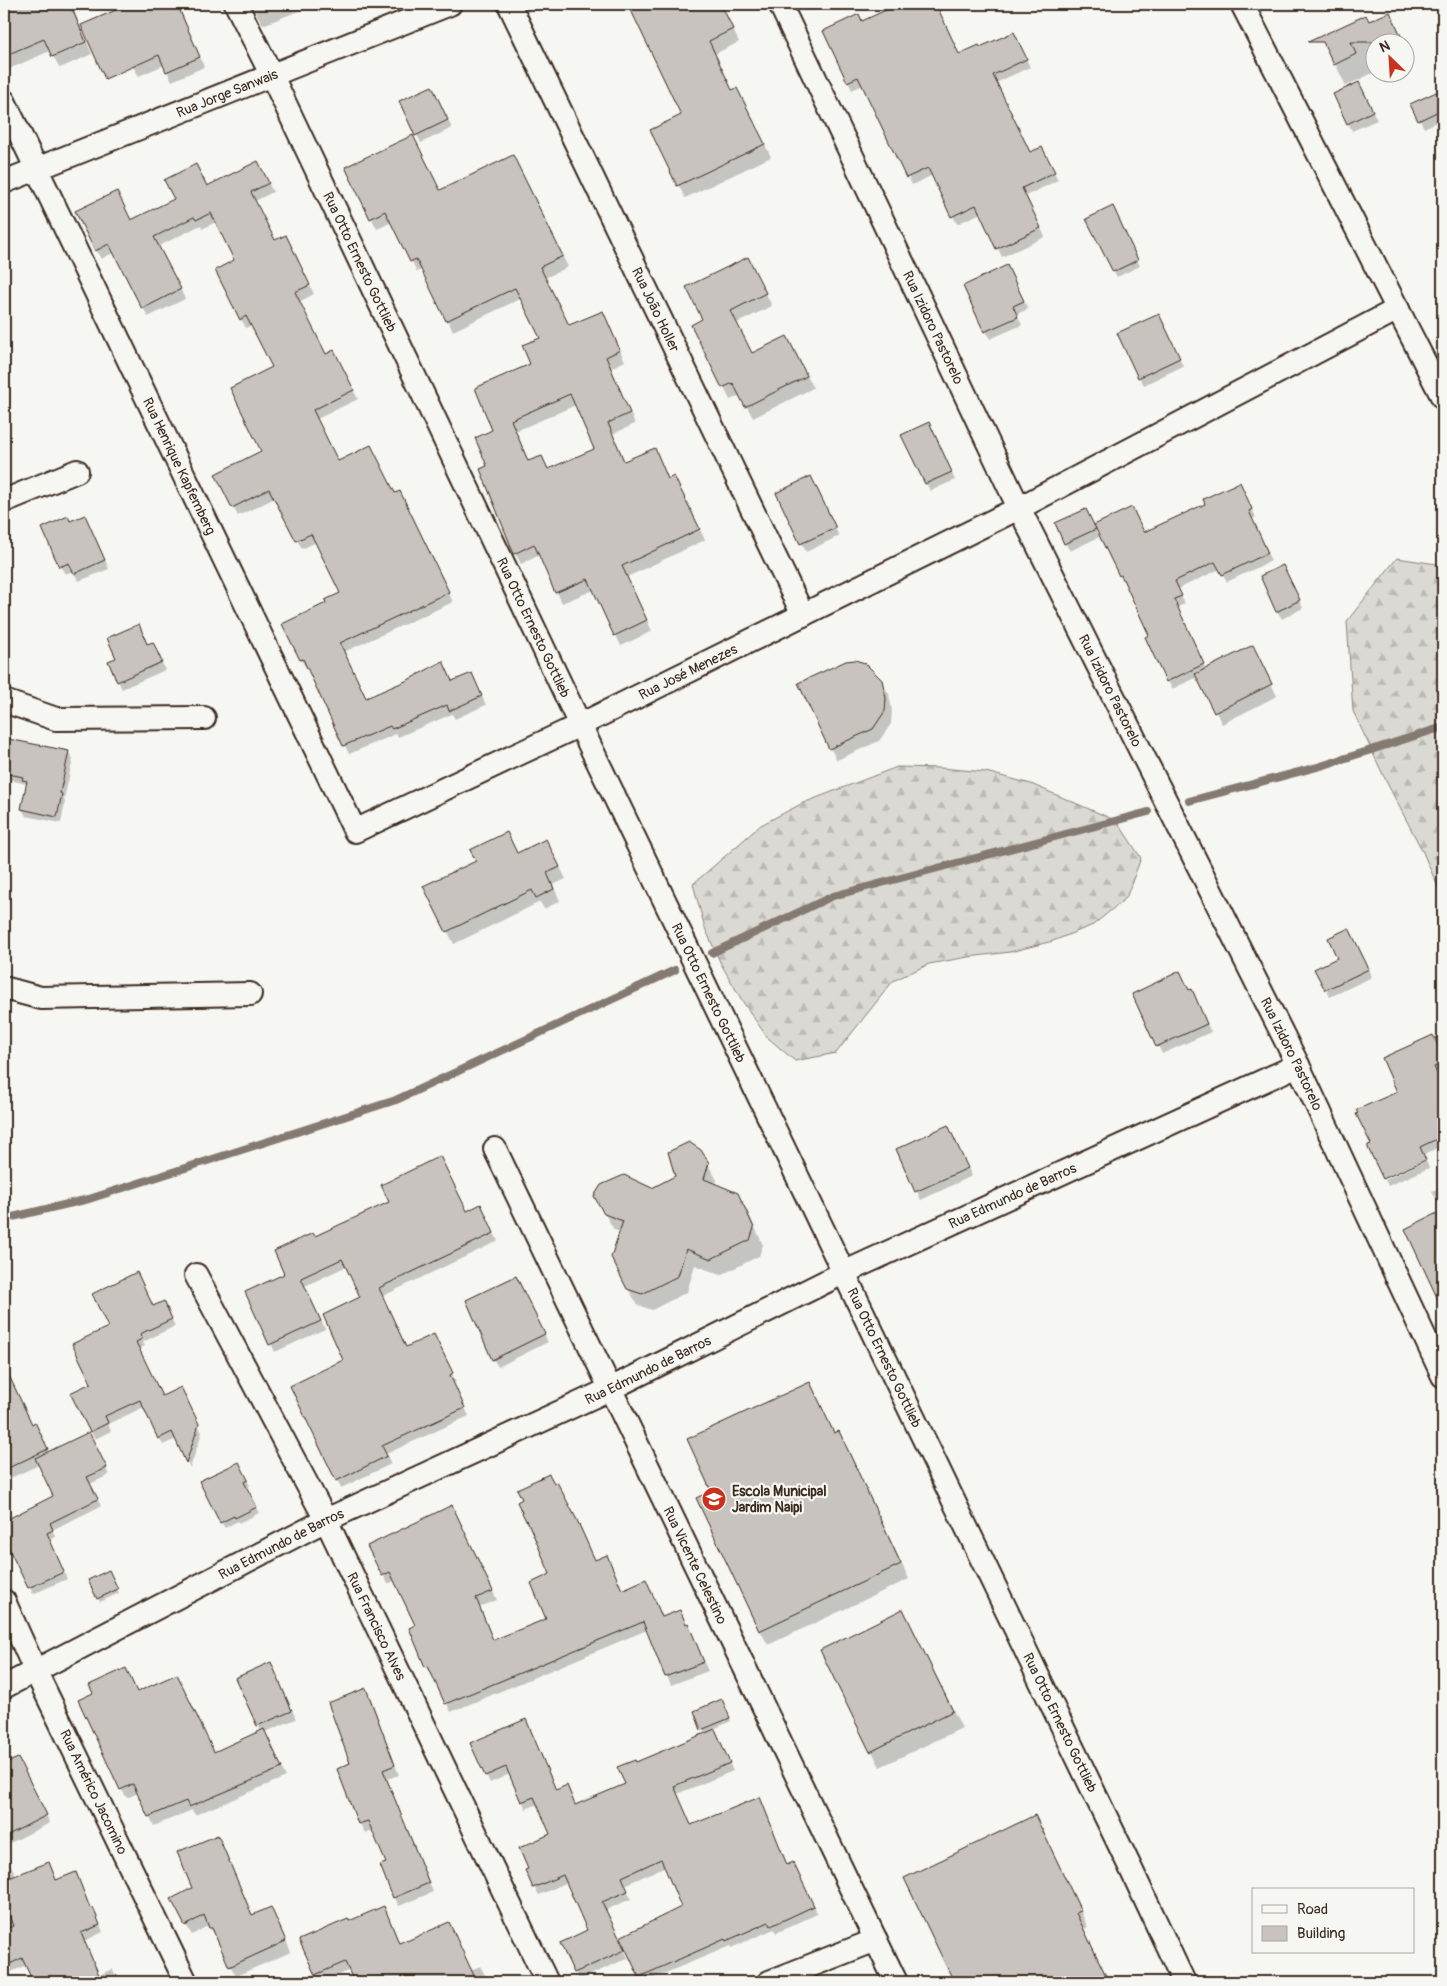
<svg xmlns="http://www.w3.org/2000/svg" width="1447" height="1986" font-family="Pangolin,sans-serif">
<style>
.forest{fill:url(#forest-firs);stroke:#8a8278}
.shadow{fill:#0003;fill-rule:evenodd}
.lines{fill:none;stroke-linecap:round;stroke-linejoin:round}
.stream{stroke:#857a71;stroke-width:8}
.building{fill:#c8c3be;stroke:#3b2a1e;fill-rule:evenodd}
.minor-casing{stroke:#3b2a1e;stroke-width:26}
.minor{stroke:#f6f6f2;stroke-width:22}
.labels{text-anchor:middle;stroke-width:4.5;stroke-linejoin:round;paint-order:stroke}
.street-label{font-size:14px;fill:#3b2a1e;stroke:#f6f6f2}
.poi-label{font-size:14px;font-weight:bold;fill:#3b2a1e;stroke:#f6f6f2;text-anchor:start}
</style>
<defs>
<pattern id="forest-firs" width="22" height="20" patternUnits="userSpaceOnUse" patternTransform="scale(1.25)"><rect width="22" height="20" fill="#dad9d3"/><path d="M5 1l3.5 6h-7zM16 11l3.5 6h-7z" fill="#bcbab5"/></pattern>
</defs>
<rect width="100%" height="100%" fill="#f6f6f2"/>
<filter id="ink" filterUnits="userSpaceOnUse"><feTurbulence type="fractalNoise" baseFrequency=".02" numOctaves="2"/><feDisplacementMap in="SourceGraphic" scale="10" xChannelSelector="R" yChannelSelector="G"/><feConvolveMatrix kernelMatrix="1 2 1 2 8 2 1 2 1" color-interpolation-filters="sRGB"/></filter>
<g filter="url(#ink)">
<g class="forest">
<polygon points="1397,558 1443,565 1443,899 1422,850 1387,783 1353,711 1347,621"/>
<polygon points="897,767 940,768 986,772 1031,784 1117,821 1141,858 1126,898 1093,925 1053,941 1010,952 968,957 929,964 893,981 836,1053 795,1061 767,1037 743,1002 721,964 705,928 693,884 761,825 803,803"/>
</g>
<g class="shadow">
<polygon points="4,4 71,4 92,54 60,68 50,51 9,69 4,60"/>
<polygon points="133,4 178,4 204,67 172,81 164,65 139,76 133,67 113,13"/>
<polygon points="251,4 317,4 263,25"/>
<polygon points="629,4 721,4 739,42 715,54 732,91 737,89 744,101 771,157 685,198 651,130 683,115"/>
<polygon points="902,4 935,4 959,55 1017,41 1030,67 996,83 1030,154 1046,156 1058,180 1026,196 1045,237 1002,257 981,213 957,224 933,175 912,185 863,85 852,90 824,32 863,23"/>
<polygon points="1393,20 1404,42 1374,42 1375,72 1346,86 1322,37 1369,23"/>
<polygon points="1404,44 1410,56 1404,59"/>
<polygon points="1443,90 1443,119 1424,128 1412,105"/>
<polygon points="1363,91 1377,120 1352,131 1348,123"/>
<polygon points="436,95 452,128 421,143 401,102"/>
<path d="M518 167 568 267 545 278 569 327 603 312 625 361 611 368 635 424 613 434 625 462 654 449 669 480 674 477 680 488 705 540 627 577 652 631 621 646 594 590 562 603 540 555 521 564 515 553 488 467 494 431 532 365 541 338 522 298 453 331 423 269 417 272 392 222 377 229 347 168 440 192ZM576 405 595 450 548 470 529 462 516 431Z"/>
<polygon points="263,172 273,192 255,201 275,241 290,245 314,294 299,302 326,355 338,360 358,399 317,419 338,463 405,502 453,602 344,652 366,699 453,682 471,674 486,705 455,719 452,714 398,737 396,734 349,754 308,668 306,668 301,660 328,603 342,594 316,542 302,549 275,498 238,516 233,507 262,451 274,368 252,325 246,328 241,319 235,261 216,222 202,229 201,225 159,246 185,299 148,317 115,252 101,259 96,250 131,222 207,188"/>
<polygon points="1116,213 1140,266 1117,277 1114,272"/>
<polygon points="754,270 772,306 737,323 752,354 794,349 813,388 753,418 741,395 730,400 693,325 704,320"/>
<polygon points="1011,274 1028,309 1017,314 1022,325 990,339 964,287"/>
<polygon points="1163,323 1183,366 1144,385 1139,377"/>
<polygon points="933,432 955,480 930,491 903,436"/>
<polygon points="815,486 839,536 806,552 778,494"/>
<polygon points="1243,491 1256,517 1252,519 1271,561 1227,582 1220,569 1178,589 1185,604 1177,607 1206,670 1259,659 1277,696 1222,724 1198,677 1172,689 1147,638 1151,636 1126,582 1124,582 1120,575 1098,530 1096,532 1099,537 1070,551 1065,543 1094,527 1144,534"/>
<polygon points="70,522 89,524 109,569 79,581 73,571 65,574 60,566"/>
<polygon points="1287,574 1303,608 1282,619 1277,611"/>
<polygon points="142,634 148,645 157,651 165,670 122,689 109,662 117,658"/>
<polygon points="881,681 889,694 892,711 891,724 879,741 837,760 830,748"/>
<polygon points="9,741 68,752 73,759 64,799 65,802 61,823 26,816 22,809 27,786 26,784 6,779 4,775 4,764"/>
<polygon points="553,853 566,879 553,885 560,901 544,909 540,902 454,944 425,887 517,855"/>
<polygon points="1353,937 1372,977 1330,997 1316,969 1339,958"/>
<polygon points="1189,991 1195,998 1211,1032 1162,1054 1134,994"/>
<polygon points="1437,1044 1443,1057 1443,1072 1437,1075 1443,1088 1443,1145 1423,1155 1372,1145 1399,1093"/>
<polygon points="952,1135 972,1176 921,1200 897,1150"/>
<polygon points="700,1151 717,1180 716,1185 737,1194 747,1210 763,1245 759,1256 721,1275 695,1265 687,1292 652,1310 638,1305 628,1289 621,1232 614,1230 605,1214 677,1176"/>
<polygon points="1426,1161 1429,1168 1388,1186 1385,1180"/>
<polygon points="1443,1186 1443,1299 1439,1290 1442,1212 1432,1191"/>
<polygon points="467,1212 485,1214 498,1241 383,1296 406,1349 438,1344 456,1382 453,1383 469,1416 386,1454 391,1464 341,1488 337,1480 345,1361 362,1298 347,1266 305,1286 325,1329 275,1352 247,1293 286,1275 314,1238"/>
<polygon points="520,1285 548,1342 498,1367 493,1359"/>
<polygon points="153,1308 167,1310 175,1326 143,1342 145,1346 139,1349 162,1397 185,1396 202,1433 190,1468 176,1439 163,1445 144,1407 108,1424 111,1431 95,1439 91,1432 93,1383"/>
<polygon points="4,1366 32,1425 40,1433 49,1453 92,1440 109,1475 90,1484 101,1506 52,1530 56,1537 49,1540 67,1579 33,1594 8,1545 11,1544 4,1531 4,1522 54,1497 39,1465 4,1481"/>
<polygon points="809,1384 834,1434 838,1433 847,1448 909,1579 768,1645 760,1630 713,1491"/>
<polygon points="242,1469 250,1486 246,1488 259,1513 239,1523 238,1521 225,1528 221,1522"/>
<polygon points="556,1484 582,1530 595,1561 607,1556 622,1591 646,1581 663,1618 688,1625 708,1671 671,1685 647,1630 451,1712 433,1674 431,1675 426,1666 417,1626 396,1580 388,1584 369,1546 457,1515 497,1600 480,1607 494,1642 548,1620 552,1575 518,1503"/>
<polygon points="108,1572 119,1593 100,1602 89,1581"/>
<polygon points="912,1627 962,1728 880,1767 821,1650"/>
<polygon points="275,1671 296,1719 265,1732 286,1777 195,1815 192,1810 154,1826 138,1793 127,1798 121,1789 137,1694 177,1675 214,1753 261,1731 237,1678"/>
<polygon points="366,1690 371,1699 399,1775 387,1779 433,1892 399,1906 394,1897 388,1863 373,1830 365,1833 360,1824 338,1770 352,1764"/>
<polygon points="723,1704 731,1721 714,1729 733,1771 677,1794 691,1826 759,1799 788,1866 797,1871 817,1914 776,1933 774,1929 731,1948 730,1946 644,1982 640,1976 683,1907 666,1866 625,1885 631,1899 606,1910 628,1958 579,1980 562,1943 589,1931 568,1882 539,1895 534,1887 530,1869 551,1835 538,1804 526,1809 510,1774 490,1783 486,1775 526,1721 556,1791 575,1806 627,1785 636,1763 705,1734 703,1729"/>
<polygon points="18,1759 50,1823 4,1846 4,1766"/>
<polygon points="1043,1832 1088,1927 1084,1929 1109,1982 955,1982 905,1879"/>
<polygon points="218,1836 253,1916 276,1918 291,1952 236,1976 209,1925 192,1935 186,1925 194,1889"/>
<polygon points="4,1850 16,1876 56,1881 75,1874 90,1909 96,1916 103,1932 84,1941 99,1975 112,1969 119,1982 34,1982 27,1965 4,1975"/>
<polygon points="384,1908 400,1944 471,1970 480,1966 489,1982 355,1982 350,1970 320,1982 316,1975 348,1923"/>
</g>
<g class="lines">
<g class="stream">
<polyline points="1189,801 1321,766 1443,727"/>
<polyline points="712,953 833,896 1148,812"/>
<polyline points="4,1219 89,1199 396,1100 675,970"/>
</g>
</g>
<g class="building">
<polygon points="4,4 70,4 86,42 52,57 44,39 4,56"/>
<polygon points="130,4 177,4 200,57 166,72 159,55 105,79 81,25"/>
<polygon points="628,4 721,4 733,29 709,41 732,90 737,88 765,144 677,186 650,130 681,115"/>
<polygon points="899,4 936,4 959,54 979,45 980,47 1014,32 1027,59 993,75 1030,152 1042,147 1055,172 1022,188 1041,228 996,249 976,205 951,217 928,168 906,178 858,77 847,82 823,31 859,14 862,21"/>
<polygon points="1390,12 1404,42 1351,42 1356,54 1334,65 1323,42 1308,42 1366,15 1369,21"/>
<polygon points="1359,82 1373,111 1347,124 1333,94"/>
<polygon points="432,86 448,120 415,136 399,101"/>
<polygon points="1443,89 1443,109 1418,121 1410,104"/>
<path d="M413 135 440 190 513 155 563 256 540 267 569 325 603 311 620 350 606 357 630 413 608 423 624 461 655 448 668 479 674 476 700 529 622 566 647 620 614 636 588 579 555 593 534 544 514 554 480 469 487 466 475 438 492 430 475 388 530 364 522 345 540 338 515 288 446 321 416 259 410 262 385 211 370 219 345 167ZM570 394 594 449 548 469 542 456 528 461 511 420Z"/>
<polygon points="258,161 269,183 251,192 275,240 286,235 310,285 295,292 326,354 334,350 354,390 313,410 338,461 371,445 395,493 400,491 449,592 340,643 366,698 408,680 443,661 452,681 472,673 482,696 449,711 447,705 392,729 390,726 343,746 303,659 300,660 282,624 326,603 325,600 340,593 311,534 296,541 269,489 232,508 215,474 261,451 230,388 272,367 246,316 240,320 215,270 234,260 211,213 196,220 194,217 154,237 181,289 142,309 109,244 95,251 75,211 117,191 131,220 174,199 164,180 196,164 207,186"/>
<polygon points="1113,206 1138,260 1113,272 1086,219"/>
<polygon points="748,257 766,293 731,311 752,353 787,336 807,376 745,407 733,383 722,388 691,325 702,319 686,287"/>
<polygon points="1007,265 1024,301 1013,306 1018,317 984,332 963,286"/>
<polygon points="1159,314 1180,358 1138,378 1117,333"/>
<polygon points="929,422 952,472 925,484 901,435"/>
<polygon points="811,476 836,528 800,544 776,493"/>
<polygon points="1240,482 1252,509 1249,511 1268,553 1222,575 1215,562 1175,581 1182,596 1174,599 1204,664 1166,682 1145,637 1149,635 1121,575 1119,576 1094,525 1132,507 1144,532 1205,504 1203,499"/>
<polygon points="1086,509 1096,529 1064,544 1055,523"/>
<polygon points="85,515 105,560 74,574 69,563 59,567 42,528 68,516 70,521"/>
<polygon points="1283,565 1300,600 1276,612 1260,576"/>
<polygon points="139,624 147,644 153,642 162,662 117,682 108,661 116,658 107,638"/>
<polygon points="1253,645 1272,684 1214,713 1195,674"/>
<polygon points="855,660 865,663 882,680 886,698 885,711 873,729 829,749 798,683 846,661"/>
<polygon points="8,739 69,751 60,793 62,794 57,817 21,809 27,781 22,780 23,777 4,773 4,758"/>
<polygon points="507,832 517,853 546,839 560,867 547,873 554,889 536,898 532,890 446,932 423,886 476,861 470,850"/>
<polygon points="1349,928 1369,969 1325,990 1314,969 1337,958 1328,938"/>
<polygon points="1180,971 1189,990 1192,989 1207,1024 1156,1047 1132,994"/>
<polygon points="1433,1035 1443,1056 1443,1063 1434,1067 1443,1087 1443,1103 1437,1106 1443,1120 1443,1136 1420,1147 1426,1160 1383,1179 1368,1148 1368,1145 1371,1144 1356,1114 1358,1113 1356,1110 1397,1092 1382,1058"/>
<polygon points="948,1125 968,1168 915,1192 896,1149"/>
<polygon points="689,1142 701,1150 709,1163 704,1179 738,1193 754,1228 750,1240 711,1259 686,1249 678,1276 642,1294 627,1289 611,1257 623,1221 604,1214 594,1196 601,1185 624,1175 652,1188 675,1176 668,1152"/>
<polygon points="440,1156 467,1211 481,1204 494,1233 379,1288 406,1347 434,1334 453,1373 450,1375 465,1408 382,1446 387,1456 336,1481 290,1386 343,1360 323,1315 360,1297 342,1259 301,1278 321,1321 269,1345 245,1292 284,1274 274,1251 313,1233 315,1236 389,1202 381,1185"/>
<polygon points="1443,1210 1443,1310 1405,1229"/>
<polygon points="137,1272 153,1306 164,1301 172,1319 140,1334 142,1339 136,1342 162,1396 181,1387 199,1424 186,1463 172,1432 158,1439 140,1400 105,1416 108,1423 90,1432 70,1393 91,1383 72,1344 108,1327 92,1294"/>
<polygon points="516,1276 545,1334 492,1360 466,1300"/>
<polygon points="4,1365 32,1424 35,1422 48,1449 4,1470"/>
<polygon points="810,1382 834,1433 839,1431 901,1564 759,1631 696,1498 711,1491 687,1439"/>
<polygon points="89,1432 107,1468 87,1477 98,1499 50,1523 53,1530 47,1533 64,1572 28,1588 4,1539 4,1521 53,1496 35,1458"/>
<polygon points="239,1462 248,1480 244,1482 257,1507 235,1518 234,1516 220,1523 199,1481"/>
<polygon points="549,1474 554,1483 557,1482 577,1520 595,1560 607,1555 622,1590 646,1579 662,1617 680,1610 686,1624 688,1623 704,1662 665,1677 643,1622 445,1704 428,1666 425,1667 409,1628 415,1625 390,1572 382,1576 367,1546 452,1505 493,1591 476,1598 493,1640 546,1619 531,1583 550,1574 527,1520 526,1521 517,1502 522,1499 517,1489"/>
<polygon points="109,1570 118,1589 97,1599 88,1580"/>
<polygon points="903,1609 953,1711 870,1752 820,1650"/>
<polygon points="271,1662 292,1711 257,1726 235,1678"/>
<polygon points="126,1668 137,1692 177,1674 214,1752 264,1729 282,1768 189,1807 186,1801 148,1817 133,1784 120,1790 78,1700 93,1693 89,1685"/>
<polygon points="366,1688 395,1765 383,1770 429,1883 393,1898 380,1865 386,1863 368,1821 358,1824 337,1769 350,1763 328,1703"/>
<polygon points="722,1699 730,1718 701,1730 694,1711"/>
<polygon points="526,1719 556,1790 567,1785 575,1805 625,1784 617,1767 635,1760 636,1762 715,1729 730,1763 674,1786 691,1825 760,1797 787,1865 793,1862 814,1906 771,1926 769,1922 726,1941 725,1939 639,1977 620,1937 681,1907 661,1859 622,1877 628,1891 602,1902 625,1950 574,1973 560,1943 587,1930 563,1875 533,1888 525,1870 528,1869 519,1848 550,1834 534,1797 521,1802 506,1767 485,1776 470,1743"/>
<polygon points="18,1758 47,1815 4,1837 4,1764"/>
<polygon points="1035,1815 1081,1911 1076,1913 1109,1982 954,1982 904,1878"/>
<polygon points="218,1835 252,1915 271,1907 286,1941 229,1967 212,1928 209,1928 204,1915 185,1926 171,1899 192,1888 177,1852"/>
<polygon points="49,1862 56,1880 76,1872 90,1908 93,1907 100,1925 81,1933 102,1982 33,1982 22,1958 4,1967 4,1930 13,1926 4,1902 4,1880"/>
<polygon points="384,1906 399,1943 406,1940 407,1941 449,1922 477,1982 354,1982 345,1962 315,1975 299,1940 348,1919 349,1921"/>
</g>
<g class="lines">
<defs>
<g id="minor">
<path id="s1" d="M236 4 271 74 580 725 1130 1867 1184 1982"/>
<path id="s2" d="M509 4 803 615"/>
<path id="s3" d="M780 4 1019 508 1298 1065 1443 1376"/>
<polyline points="1242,4 1443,398"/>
<path id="s4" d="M4 101 355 831 580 725 1019 508 1398 309"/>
<path id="s5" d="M4 182 450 4"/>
<polyline points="4,501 77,471"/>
<polyline points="4,701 56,719 204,718"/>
<polyline points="4,988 41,998 250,994"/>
<path id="s6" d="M495 1149 896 1982"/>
<path id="s7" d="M196 1275 326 1520 547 1982"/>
<path id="s8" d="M4 1601 35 1670 186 1982"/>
<path id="s9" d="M4 1687 326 1520 610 1389 843 1273 1298 1065"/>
<polyline points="769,1982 876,1940"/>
</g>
</defs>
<use href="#minor" class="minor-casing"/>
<use href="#minor" class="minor"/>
</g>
</g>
<defs>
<symbol id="school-disc" viewBox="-11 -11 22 22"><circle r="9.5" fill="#c8321e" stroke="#f6f6f2"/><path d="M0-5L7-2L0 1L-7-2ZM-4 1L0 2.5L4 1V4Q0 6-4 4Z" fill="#fff"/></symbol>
</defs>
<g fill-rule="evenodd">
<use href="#school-disc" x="700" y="1485" width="28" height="28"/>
</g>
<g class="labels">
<g class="street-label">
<text dy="5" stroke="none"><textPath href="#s5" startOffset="240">Rua Jorge Sanwais</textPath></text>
<text dy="5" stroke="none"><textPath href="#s1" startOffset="286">Rua Otto Ernesto Gottlieb</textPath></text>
<text dy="5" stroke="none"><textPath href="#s2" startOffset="339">Rua João Holler</textPath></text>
<text dy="5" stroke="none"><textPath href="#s3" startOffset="358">Rua Izidoro Pastorelo</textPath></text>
<text dy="5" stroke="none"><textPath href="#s4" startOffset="405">Rua Henrique Kapfemberg</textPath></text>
<text dy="5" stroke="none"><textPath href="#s1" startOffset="691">Rua Otto Ernesto Gottlieb</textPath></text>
<text dy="5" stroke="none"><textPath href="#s4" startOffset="1179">Rua José Menezes</textPath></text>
<text dy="5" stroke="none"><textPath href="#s3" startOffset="762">Rua Izidoro Pastorelo</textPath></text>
<text dy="5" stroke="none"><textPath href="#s1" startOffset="1096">Rua Otto Ernesto Gottlieb</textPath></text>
<text dy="5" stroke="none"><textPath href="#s3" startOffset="1168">Rua Izidoro Pastorelo</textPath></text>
<text dy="5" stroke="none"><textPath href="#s9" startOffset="1122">Rua Edmundo de Barros</textPath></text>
<text dy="5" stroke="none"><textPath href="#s1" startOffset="1501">Rua Otto Ernesto Gottlieb</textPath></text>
<text dy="5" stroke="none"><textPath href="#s9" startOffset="718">Rua Edmundo de Barros</textPath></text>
<text dy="5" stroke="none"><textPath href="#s9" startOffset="312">Rua Edmundo de Barros</textPath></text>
<text dy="5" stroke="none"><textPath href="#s6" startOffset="462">Rua Vicente Celestino</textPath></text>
<text dy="5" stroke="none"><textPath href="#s7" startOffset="395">Rua Francisco Alves</textPath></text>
<text dy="5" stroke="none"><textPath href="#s1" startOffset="1906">Rua Otto Ernesto Gottlieb</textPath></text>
<text dy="5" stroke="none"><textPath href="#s8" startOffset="211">Rua Américo Jacomino</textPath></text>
</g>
<g class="poi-label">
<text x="732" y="1496">Escola Municipal<tspan x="732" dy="16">Jardim Naipi</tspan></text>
</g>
</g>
<rect width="1447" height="1986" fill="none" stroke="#f6f6f2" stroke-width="20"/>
<rect x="10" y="10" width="1427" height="1966" fill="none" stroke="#3b2a1e" stroke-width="2" filter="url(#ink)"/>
<rect x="1252" y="1888" width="162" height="65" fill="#f6f6f2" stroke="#aba49d"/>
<rect x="1262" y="1905" width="25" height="8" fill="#f6f6f2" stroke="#aba49d"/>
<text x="1297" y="1914" font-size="15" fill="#3b2a1e">Road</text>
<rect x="1262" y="1926" width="25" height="15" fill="#c8c3be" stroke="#aba49d"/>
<text x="1297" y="1938" font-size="15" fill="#3b2a1e">Building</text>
<g transform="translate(1390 58) rotate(335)"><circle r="24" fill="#f6f6f2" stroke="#aba49d"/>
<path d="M0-4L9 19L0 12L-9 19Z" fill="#c8321e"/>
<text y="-8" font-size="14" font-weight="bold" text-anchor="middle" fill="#3b2a1e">N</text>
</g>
</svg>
